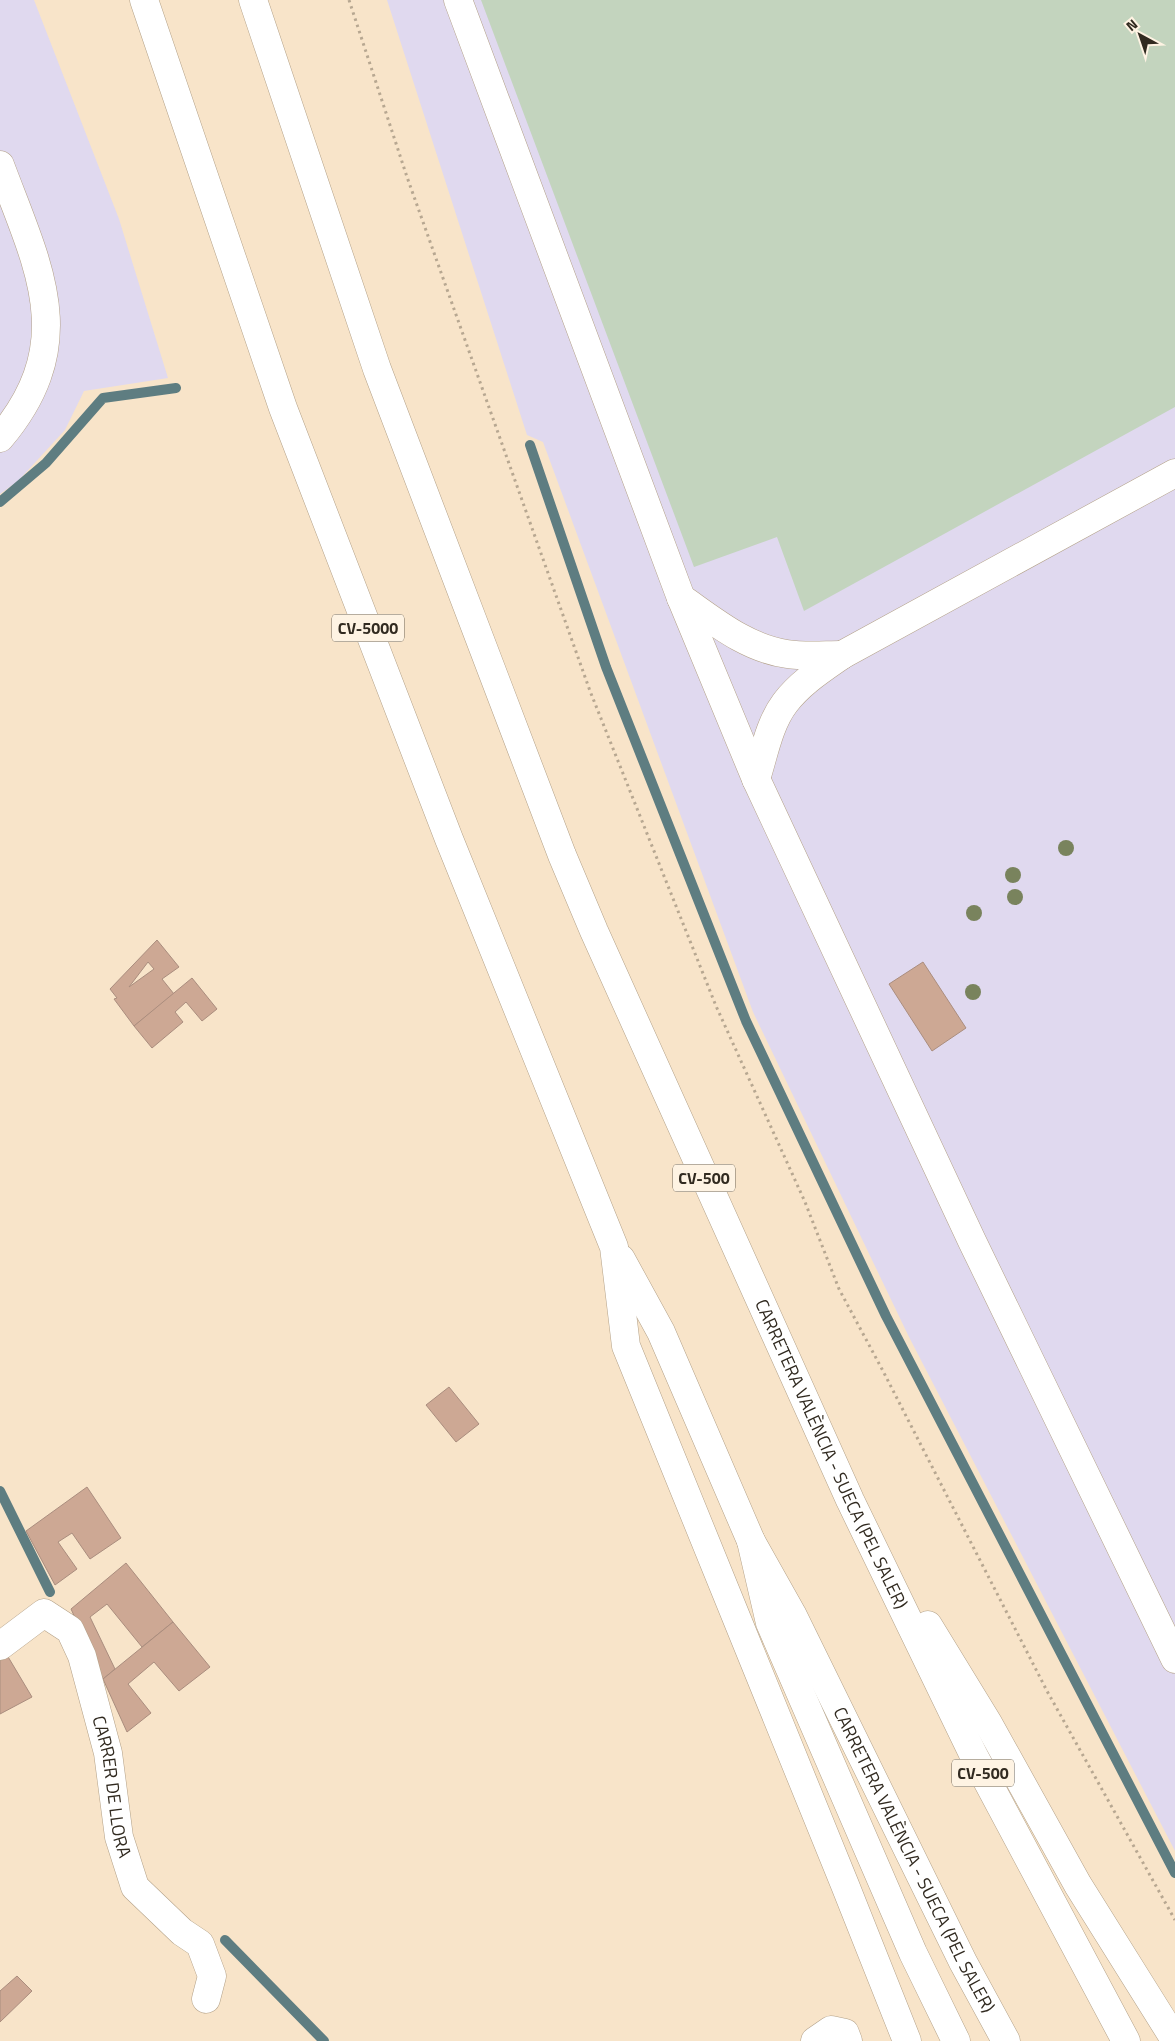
<svg xmlns="http://www.w3.org/2000/svg" width="1175" height="2041" font-family="'Titillium Web',sans-serif">
<style>
.industrial{fill:#e0d9ef}
.green{fill:#c3d4be}
.lines{fill:none;stroke-linecap:round;stroke-linejoin:round}
.stream{stroke:#5e7d81;stroke-width:10}
.building{fill:#cda894;stroke:#aa8d7e;fill-rule:evenodd}
.minor-casing{stroke:#b3a188;stroke-width:29}
.trunk-casing{stroke:#b3a188;stroke-width:29}
.motorway-casing{stroke:#b3a188;stroke-width:29}
.path{stroke:#b7a791;stroke-width:3;stroke-dasharray:2.5 4;stroke-linecap:butt}
.minor{stroke:#fff;stroke-width:28}
.trunk{stroke:#fff;stroke-width:28}
.motorway{stroke:#fff;stroke-width:28}
.tree{fill:#79835d}
.labels{text-anchor:middle;stroke-width:4;stroke-linejoin:round;paint-order:stroke}
.shield{fill:#fef3e3;stroke:#6e665a;stroke-width:1}
.shield-label{font-size:16px;font-weight:bold;fill:#312a20}
.street-label{font-size:18px;fill:#312a20;stroke:#fef3e3}
</style>
<rect width="100%" height="100%" fill="#f8e4c9"/>
<g class="industrial">
<polygon points="0,0 34,0 119,219 168,378 84,391 65,430 18,481 0,494"/>
<polygon points="387,0 1175,0 1175,1851 909,1337 753,1012 543,442 527,435"/>
</g>
<polygon class="green" points="481,0 1175,0 1175,407 804,611 777,537 694,567"/>
<g class="lines">
<g class="stream">
<polyline points="530,445 606,667 746,1021 886,1316 1175,1873"/>
<polyline points="0,502 46,463 103,398 176,388"/>
<polyline points="0,1491 50,1592"/>
<polyline points="225,1940 324,2041"/>
</g>
</g>
<g class="building">
<path d="M157 940 179 967 162 979 174 994 134 1026 114 999 117 998 110 989ZM148 962 154 969 129 987Z"/>
<polygon points="923,962 966,1028 932,1051 889,984"/>
<polygon points="192,978 217,1009 202,1021 186,1002 175,1012 183,1022 152,1048 134,1026"/>
<polygon points="449,1387 479,1424 456,1442 426,1405"/>
<polygon points="87,1487 121,1538 90,1559 72,1533 58,1542 77,1569 55,1585 26,1531"/>
<polygon points="126,1563 173,1622 142,1647 107,1604 90,1617 115,1669 103,1679 71,1609"/>
<polygon points="173,1622 210,1667 179,1691 154,1662 128,1684 151,1713 127,1732 103,1679"/>
<polygon points="4,1650 32,1697 0,1714 0,1653"/>
<polygon points="17,1976 32,1991 0,2022 0,1991"/>
</g>
<g class="lines">
<defs>
<g id="minor">
<polyline points="458,0 681,598 756,779 972,1241 1175,1659"/>
<path d="M0 165C38 267 81 342 0 438"/>
<path d="M681 598C714 621 746 648 787 654 805 657 824 655 842 655"/>
<path d="M756 779C764 754 769 724 785 703 800 683 822 669 842 655L1175 473"/>
<path id="s1" d="M0 1646 44 1613 70 1630 82 1656 108 1753 119 1837 135 1887 182 1932 200 1944 212 1976 206 1999"/>
<polyline points="815,2041 831,2030 845,2033 848,2041"/>
</g>
<g id="trunk">
<polyline points="144,0 283,408 449,839 614,1247 626,1346 845,1885 907,2041"/>
<path id="s2" d="M253 0 377 369 562 855 594 931 850 1500 974 1756 1126 2041"/>
<path id="s3" d="M621 1259 661 1332 751 1541 792 1614 963 1962 1006 2041"/>
<polyline points="928,1625 988,1723 1078,1885 1175,2040"/>
</g>
<polyline id="motorway" points="751,1541 770,1623 913,1953 956,2041"/>
</defs>
<use href="#minor" class="minor-casing"/>
<use href="#trunk" class="trunk-casing"/>
<use href="#motorway" class="motorway-casing"/>
<polyline class="path" points="349,0 407,177 590,691 716,1006 805,1202 839,1289 883,1371 1047,1691 1175,1920"/>
<use href="#minor" class="minor"/>
<use href="#trunk" class="trunk"/>
<use href="#motorway" class="motorway"/>
</g>
<g class="tree">
<circle cx="1066" cy="848" r="8"/>
<circle cx="1013" cy="875" r="8"/>
<circle cx="1015" cy="897" r="8"/>
<circle cx="974" cy="913" r="8"/>
<circle cx="973" cy="992" r="8"/>
</g>
<g class="labels">
<g class="shield">
<rect x="332" y="614.5" width="72" height="27" rx="4"/>
<rect x="673" y="1164.5" width="62" height="27" rx="4"/>
<rect x="952" y="1759.5" width="62" height="27" rx="4"/>
</g>
<g class="shield-label">
<text x="368" y="634">CV-5000</text>
<text x="704" y="1184">CV-500</text>
<text x="983" y="1779">CV-500</text>
</g>
<g class="street-label">
<text dy="6" stroke="none"><textPath href="#s2" startOffset="1566">CARRETERA VALÈNCIA - SUECA (PEL SALER)</textPath></text>
<text dy="6" stroke="none"><textPath href="#s1" startOffset="249">CARRER DE LLORA</textPath></text>
<text dy="6" stroke="none"><textPath href="#s3" startOffset="669">CARRETERA VALÈNCIA - SUECA (PEL SALER)</textPath></text>
</g>
</g>
<g transform="translate(1140 35) rotate(320)" stroke="#fef3e3" stroke-width="4" paint-order="stroke">
<path d="M0-4L9 19L0 12L-9 19Z" fill="#312a20"/>
<text y="-8" font-size="14" font-weight="bold" text-anchor="middle" fill="#312a20">N</text>
</g>
</svg>
